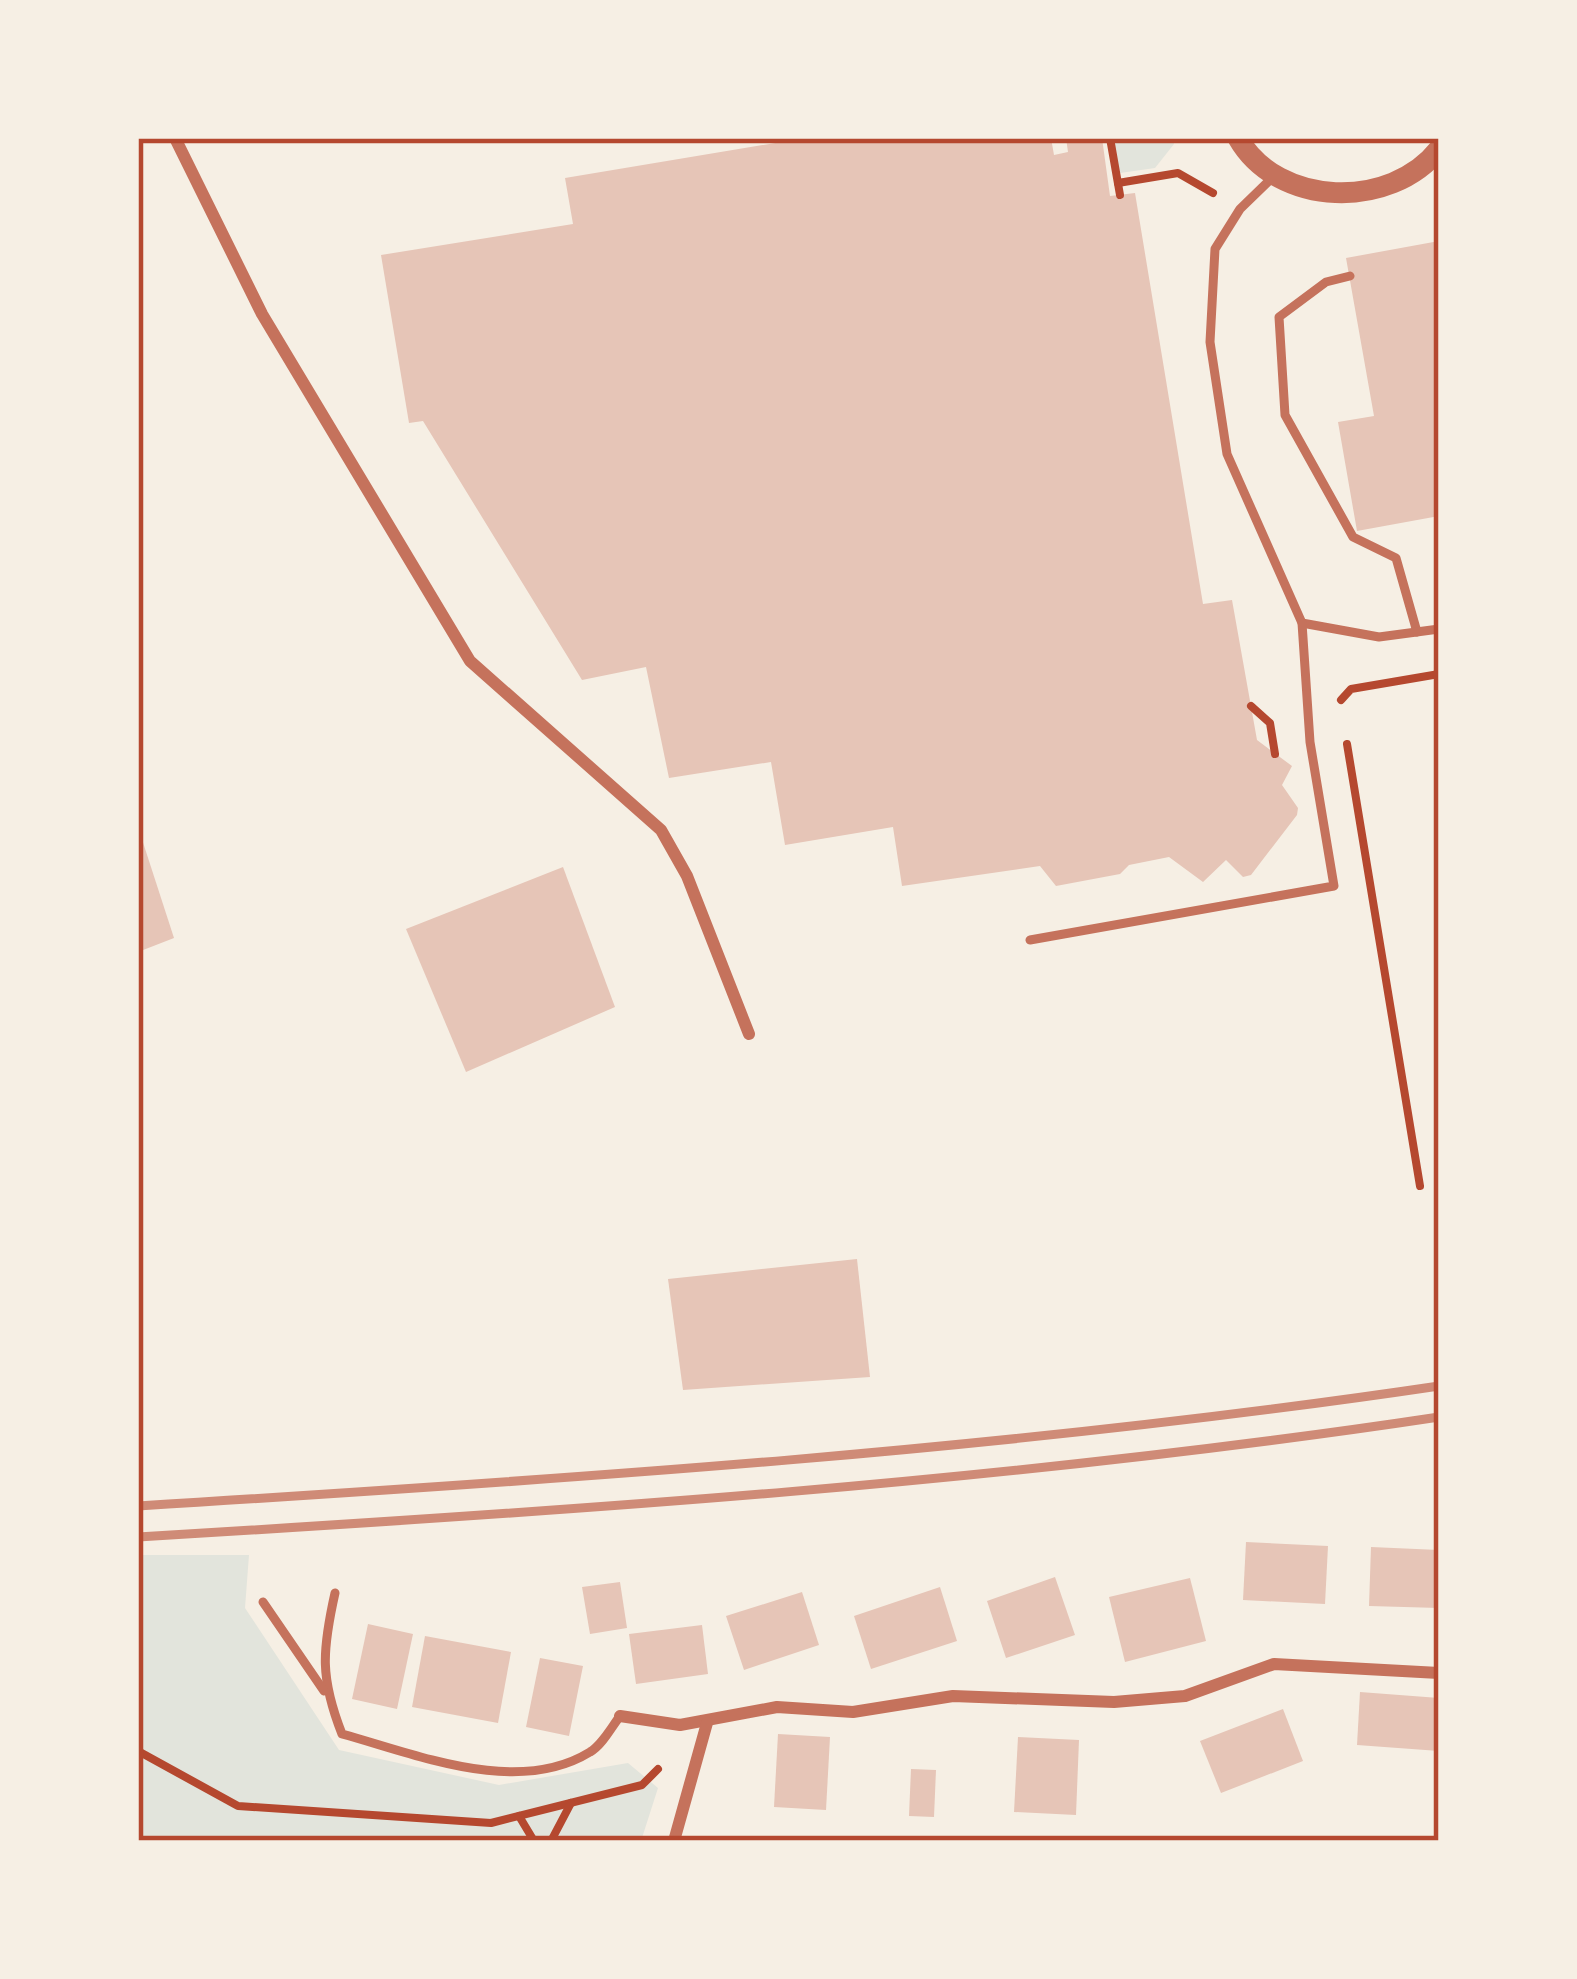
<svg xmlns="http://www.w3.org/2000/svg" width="1577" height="1979" font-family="Rubik,sans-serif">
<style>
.green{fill:#e2e4dc}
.building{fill:#e6c5b7}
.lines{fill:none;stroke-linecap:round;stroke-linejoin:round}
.path{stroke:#b5482f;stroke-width:8}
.service{stroke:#c5725c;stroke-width:9}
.minor{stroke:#c5725c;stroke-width:12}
.tertiary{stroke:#c5725c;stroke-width:21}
.rail{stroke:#cf8b77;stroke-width:9}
.neatline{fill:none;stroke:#b5482f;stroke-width:4.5}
</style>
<rect width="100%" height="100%" fill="#f6efe4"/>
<g class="green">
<polygon points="1112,138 1173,138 1174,144 1155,168 1120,173"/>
<polygon points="138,1555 249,1555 245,1608 339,1750 499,1785 628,1763 658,1788 641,1841 138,1841"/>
</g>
<g class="building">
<polygon points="805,138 1051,138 1054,155 1068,152 1066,138 1102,138 1110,196 1135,193 1203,604 1232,600 1257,740 1292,766 1282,785 1298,808 1297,815 1251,875 1243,877 1226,860 1203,882 1169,857 1129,865 1120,874 1056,886 1040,866 902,886 893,827 785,845 771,762 669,778 646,667 582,680 423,421 409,423 381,255 573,224 565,178"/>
<polygon points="1439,241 1439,516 1357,531 1338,422 1374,416 1346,258"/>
<polygon points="138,827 174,938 138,952"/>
<polygon points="563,867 615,1007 466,1072 406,929"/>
<polygon points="857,1259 870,1377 683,1390 668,1279"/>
<polygon points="1246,1542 1328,1546 1325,1604 1243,1600"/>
<polygon points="1371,1547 1439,1550 1439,1608 1369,1606"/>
<polygon points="1055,1577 1075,1635 1006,1658 987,1601"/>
<polygon points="1190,1578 1206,1641 1125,1662 1109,1597"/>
<polygon points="620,1582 627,1628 590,1634 582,1587"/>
<polygon points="940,1587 957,1641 871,1669 854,1616"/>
<polygon points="802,1592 819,1645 744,1670 726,1616"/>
<polygon points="368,1624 413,1634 397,1709 352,1699"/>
<polygon points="702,1625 708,1674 636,1684 629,1634"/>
<polygon points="425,1636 511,1652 498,1723 412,1707"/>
<polygon points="540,1658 583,1666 569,1736 526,1727"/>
<polygon points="1360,1692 1439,1698 1439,1751 1357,1745"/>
<polygon points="1283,1709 1303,1761 1221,1793 1200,1741"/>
<polygon points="778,1734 830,1737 826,1810 774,1807"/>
<polygon points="1018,1737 1079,1740 1076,1815 1014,1812"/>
<polygon points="911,1769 936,1770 934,1817 909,1816"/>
</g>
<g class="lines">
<g class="path">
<polyline points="1110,138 1120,195"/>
<polyline points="1118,183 1178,173 1213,193"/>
<polyline points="1341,700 1351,689 1439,674"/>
<polyline points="1251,706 1270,723 1275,754"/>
<polyline points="1347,744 1420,1186"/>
<polyline points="138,1751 238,1806 491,1823 642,1785 658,1769"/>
<polyline points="519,1816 534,1841"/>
<polyline points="551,1841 571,1803"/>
</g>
<g class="service">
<polyline points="1350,276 1326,282 1279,317 1285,415 1353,537 1396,558 1417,632"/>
<polyline points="1302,623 1379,637 1439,629"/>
<polyline points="1030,940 1334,886 1310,742 1302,623 1227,454 1210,342 1215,249 1240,209 1275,175"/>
<path d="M335 1593C322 1651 320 1678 342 1734 416 1754 517 1797 590 1752 602 1745 611 1728 620 1716"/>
<polyline points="263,1602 324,1691"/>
</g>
<g class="minor">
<polyline points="175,138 262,314 470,661 661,830 687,876 749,1034"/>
<polyline points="620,1716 680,1725 777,1707 853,1712 953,1696 1114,1702 1185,1696 1274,1664 1439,1673"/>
<polyline points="674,1841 707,1723"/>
</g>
<path class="tertiary" d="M1238 138C1278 208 1391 210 1439 149"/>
<g class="rail">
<path d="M138 1506C573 1479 1008 1450 1439 1386"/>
<path d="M138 1537C573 1511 1008 1482 1439 1417"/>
</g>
</g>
<rect width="1577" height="1979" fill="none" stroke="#f6efe4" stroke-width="282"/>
<rect x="141" y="141" width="1295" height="1697" class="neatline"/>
</svg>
